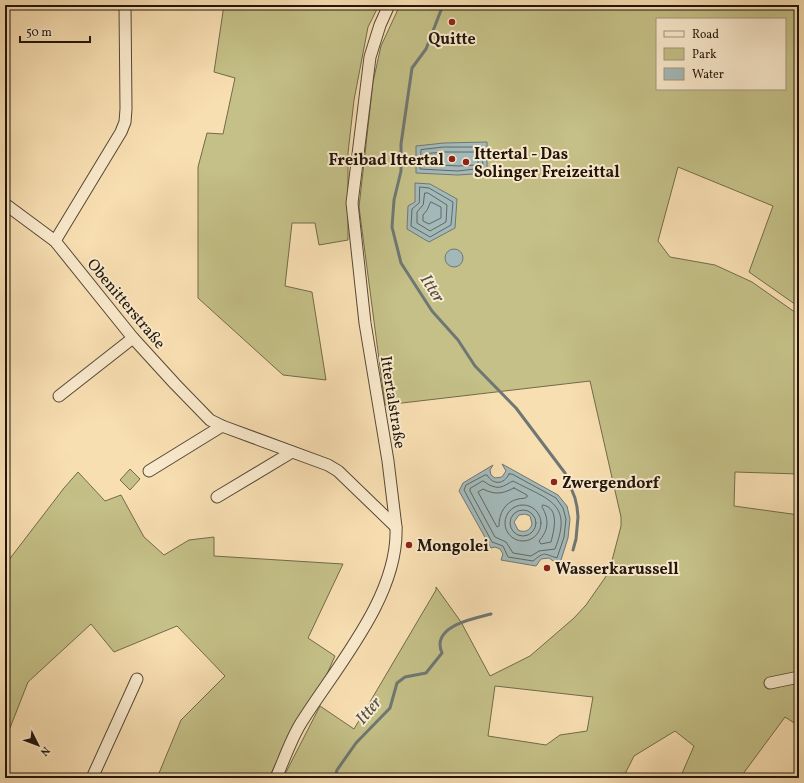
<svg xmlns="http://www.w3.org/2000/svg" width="804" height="783" font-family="Vollkorn,serif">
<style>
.green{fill:#c4c087;stroke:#726a4a;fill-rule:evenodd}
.water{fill:#a3b9b9;stroke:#6f7774;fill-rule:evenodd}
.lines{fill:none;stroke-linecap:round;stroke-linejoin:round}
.shore{stroke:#626762;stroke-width:1}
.stream{stroke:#6f7774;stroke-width:3}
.minor-casing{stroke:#564836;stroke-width:13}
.minor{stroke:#faeacd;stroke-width:11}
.poi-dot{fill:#8f2418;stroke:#faeacd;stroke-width:1.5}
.labels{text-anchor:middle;stroke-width:4;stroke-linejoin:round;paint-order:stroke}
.poi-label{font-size:16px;font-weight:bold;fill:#20150c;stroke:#faeacd;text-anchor:start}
.street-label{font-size:16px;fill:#20150c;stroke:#faeacd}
.water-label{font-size:17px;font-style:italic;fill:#4e4e49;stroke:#faeacd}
</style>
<rect width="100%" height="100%" fill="#f8dfb2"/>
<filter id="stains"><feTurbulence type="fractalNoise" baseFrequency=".005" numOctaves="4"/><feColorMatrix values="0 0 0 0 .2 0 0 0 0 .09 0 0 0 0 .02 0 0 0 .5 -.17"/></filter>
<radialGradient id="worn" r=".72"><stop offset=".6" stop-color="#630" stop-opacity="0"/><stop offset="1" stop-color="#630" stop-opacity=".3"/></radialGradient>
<g class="green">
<polygon points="224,5 246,5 254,7 255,5 379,5 368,27 354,100 348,153 348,240 319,245 315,223 292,223 285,286 312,292 326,380 283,375 198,298 198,167 207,133 223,134 235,78 214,72"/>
<path d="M400 5H799V307L749 272 773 206 678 167 658 241 670 257 715 265 752 282 799 315V474L735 472 734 506 799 515 797 575 799 576V726L785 717 740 778H680L694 746 675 731 634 756 623 778H283L320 706 354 729 436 590V587L461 622 490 676 530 656 574 618 586 605 609 572 621 526V517L590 381 385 405 359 207 373 82 381 46ZM657 19H785V89H657ZM495 686 593 697 587 731 560 735 546 745 488 736Z"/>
<polygon points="130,469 140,479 130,490 120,480"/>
<polygon points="78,472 105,501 121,495 144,537 164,555 189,540 214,537 214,556 343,564 308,638 335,656 322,685 296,721 269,778 157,778 181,720 225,676 177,626 114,652 91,624 28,682 10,728 5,727 5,565 64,488"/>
</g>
<g class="water">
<polygon points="487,142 487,173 458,175 416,173 416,146 444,143"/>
<polygon points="415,183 430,184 457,199 455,228 429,242 407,229 408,206 415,202"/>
<circle cx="454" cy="258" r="9"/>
<path d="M502 464 558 495 567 506 570 519 568 538 561 560 556 563 549 558 541 559 536 566 501 560 503 554 500 549 495 547 491 548 459 491 463 483 493 465 490 470 491 475 495 478 502 477 506 471ZM525 514 530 516 532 524C530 531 524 533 518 530L514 522 519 515Z"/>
</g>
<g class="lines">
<g class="shore">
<polygon points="444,147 482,147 483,168 458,171 420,169 421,150"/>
<polygon points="445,152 477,152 478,153 478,163 477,165 458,166 425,164 426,154"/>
<polygon points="420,187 429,188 453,202 451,225 430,237 411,226 412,209 419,203"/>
<polygon points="425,193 428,193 447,205 446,222 430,231 417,223 417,212 423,205"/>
<polygon points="431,202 441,207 441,218 429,224 423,221 423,215 427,210"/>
<path d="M509 474H512L556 498 563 508 566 519 564 537 557 558C544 554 545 551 533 561L508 557 503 546 492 542 464 490 466 485 485 475H487C493 485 504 485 509 474Z"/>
<path d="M483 481C486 482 488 485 492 486 501 490 506 484 513 481 549 500 573 503 555 549L539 551 531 556 513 553 506 542 495 537 470 491V489Z"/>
<path d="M514 488 527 495V497C525 499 522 498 518 499 505 502 499 513 499 526L497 527 478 492 483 489C495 495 502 494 514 488Z"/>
<circle cx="523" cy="523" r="18"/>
<path d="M543 505C560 508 554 530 551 542L541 544 539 541C548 531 550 520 542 507Z"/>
<circle cx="523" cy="523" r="13"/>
</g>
<g class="stream">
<polyline points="443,5 426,49 412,68 401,144 401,171 394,200 392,227 401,263 432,311 458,340 475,366 516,408 565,473 575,498 577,507 578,517 576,539 573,550"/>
<path d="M335 778 337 770 356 743 390 708 397 683 405 677 426 673 442 653C441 651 440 647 440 644 441 624 476 618 491 614"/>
</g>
<defs>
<g id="minor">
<polyline points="5,204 55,241 133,338 175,384 210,420 222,426 328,465 338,471 396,527"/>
<polyline points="55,241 121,132 125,122 126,109 125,5"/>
<polyline points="59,396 133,338"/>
<polyline points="149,471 222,426"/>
<polyline points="217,497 292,452"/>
<polyline points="770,683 799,677"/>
<polyline points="92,778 137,679"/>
<path d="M276 778C284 760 291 739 301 723 336 667 399 596 396 527L388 461 365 323 352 203 370 57 380 25 389 5"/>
</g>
</defs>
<use href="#minor" class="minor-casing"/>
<use href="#minor" class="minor"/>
</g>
<g class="poi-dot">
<circle cx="452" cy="22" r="4"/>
<circle cx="452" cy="159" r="4"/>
<circle cx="466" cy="162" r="4"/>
<circle cx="554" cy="482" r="4"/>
<circle cx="409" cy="545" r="4"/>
<circle cx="547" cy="568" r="4"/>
</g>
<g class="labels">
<g class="poi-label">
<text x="452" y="44" text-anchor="middle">Quitte</text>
<text x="474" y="159">Ittertal - Das<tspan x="474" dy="18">Solinger Freizeittal</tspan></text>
<text x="444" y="165" text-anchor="end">Freibad Ittertal</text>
<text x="562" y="488">Zwergendorf</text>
<text x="417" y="551">Mongolei</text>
<text x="555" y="574">Wasserkarussell</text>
</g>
<g class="street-label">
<text transform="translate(127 303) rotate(50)" y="6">Obenitterstraße</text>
<text transform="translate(394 402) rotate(81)" y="6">Ittertalstraße</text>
</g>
<g class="water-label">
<text transform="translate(433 288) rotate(57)" y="6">Itter</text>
<text transform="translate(368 710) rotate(-50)" y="6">Itter</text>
</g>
</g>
<rect width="804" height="783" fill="none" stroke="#f8dfb2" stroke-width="20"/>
<rect x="6" y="6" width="792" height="771" fill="none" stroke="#20150c" stroke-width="2"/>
<rect x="10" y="10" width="784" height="763" fill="none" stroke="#20150c"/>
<rect x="656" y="18" width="130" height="72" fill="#faeacd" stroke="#a39580"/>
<rect x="664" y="31" width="20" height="6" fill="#faeacd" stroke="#a39580"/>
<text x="692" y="38" font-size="12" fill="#20150c">Road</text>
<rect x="664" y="48" width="20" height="12" fill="#c4c087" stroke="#a39580"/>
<text x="692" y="58" font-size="12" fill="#20150c">Park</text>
<rect x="664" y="68" width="20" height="12" fill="#a3b9b9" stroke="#a39580"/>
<text x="692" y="78" font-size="12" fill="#20150c">Water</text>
<g transform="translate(38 745) rotate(132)" stroke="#faeacd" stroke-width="3" paint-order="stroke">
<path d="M0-3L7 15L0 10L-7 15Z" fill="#20150c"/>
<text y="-6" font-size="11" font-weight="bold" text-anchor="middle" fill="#20150c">N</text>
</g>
<path d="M20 36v6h70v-6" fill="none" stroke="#20150c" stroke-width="2"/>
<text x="26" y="36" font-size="12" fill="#20150c" stroke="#faeacd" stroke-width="3" paint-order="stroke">50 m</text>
<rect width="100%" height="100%" filter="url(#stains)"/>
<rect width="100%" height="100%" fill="url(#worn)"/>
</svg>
